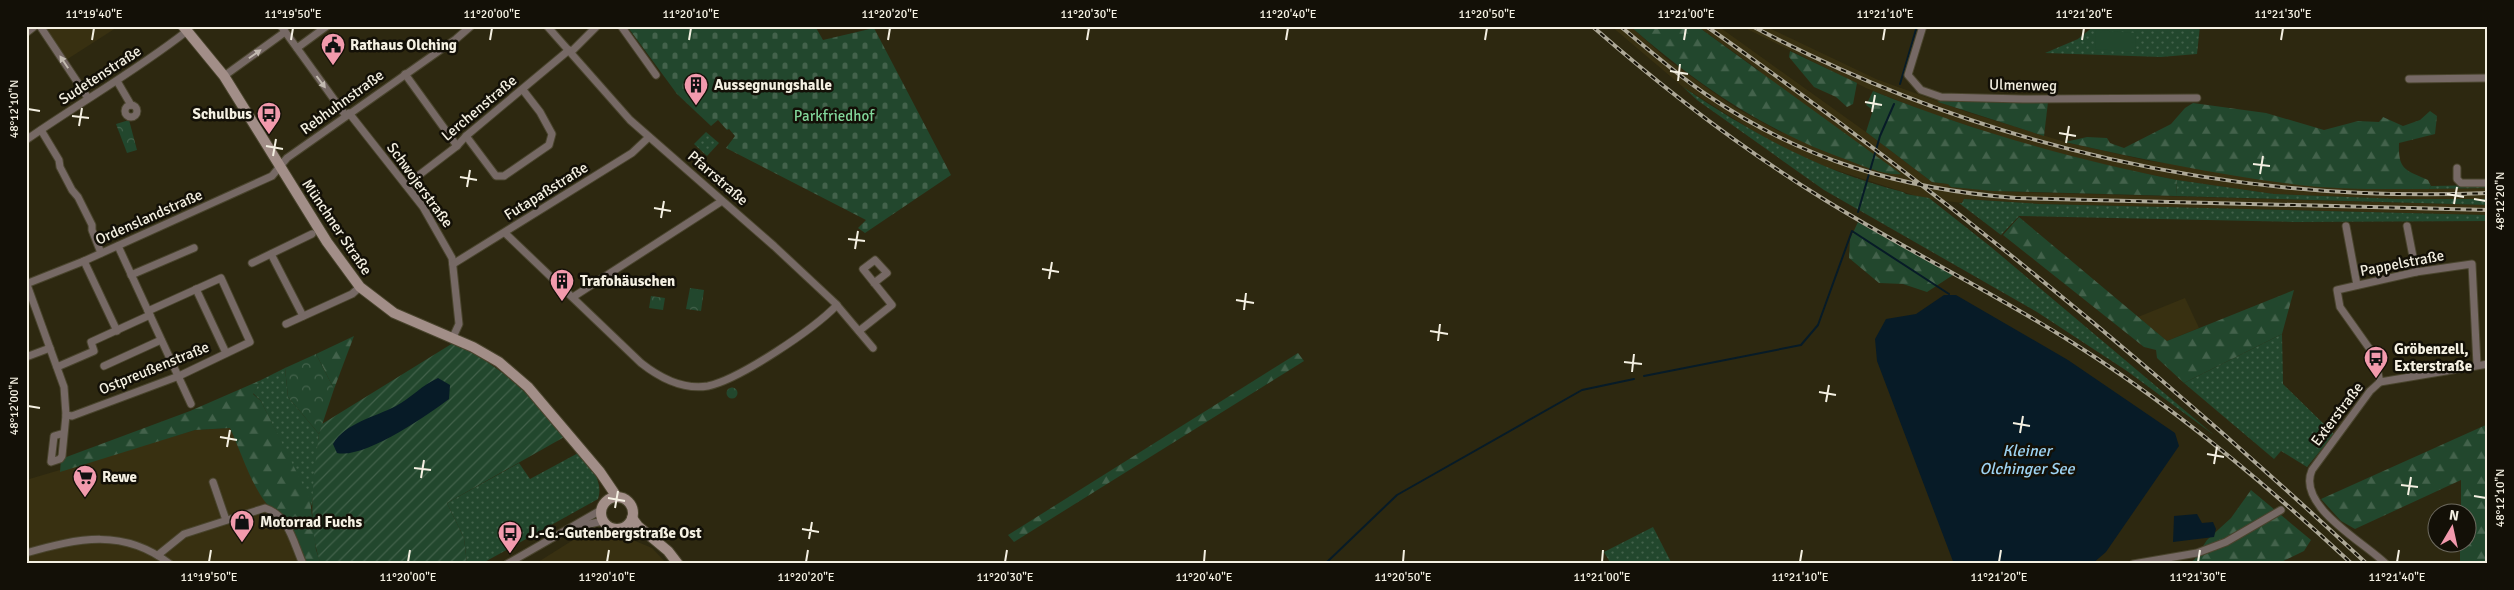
<svg xmlns="http://www.w3.org/2000/svg" width="2514" height="590" font-family="Signika,sans-serif">
<style>
.built{fill:#383011}
.grass{fill:url(#grass-dots)}
.forest{fill:url(#forest-firs)}
.cemetery{fill:url(#cemetery-stones)}
.park{fill:url(#park-crowns)}
.garden{fill:url(#garden-furrows)}
.pitch{fill:#22472d}
.water{fill:#071b27}
.lines{fill:none;stroke-linecap:round;stroke-linejoin:round}
.stream{stroke:#071b27;stroke-width:2}
.minor-casing{stroke:#49442d;stroke-width:9}
.secondary-casing{stroke:#49442d;stroke-width:12}
.minor{stroke:#766965;stroke-width:7}
.secondary{stroke:#a28e88;stroke-width:10}
.rail-casing{stroke:#ada897;stroke-width:4}
.rail{stroke:#131007;stroke-width:2;stroke-dasharray:5.5;stroke-linecap:butt}
.oneway{fill:#c2bab0}
.ticks{fill:none;stroke:#f4f0e2;stroke-width:2}
.labels{text-anchor:middle;stroke-width:5;stroke-linejoin:round;paint-order:stroke}
.poi-label{font-size:15px;font-weight:bold;fill:#f4f0e2;stroke:#131007;text-anchor:start}
.street-label{font-size:15px;fill:#f4f0e2;stroke:#131007}
.park-label{font-size:15px;fill:#82d69a;stroke:#131007}
.water-label{font-size:16px;font-style:italic;fill:#9ed3f2;stroke:#131007}
.neatline{fill:none;stroke:#f4f0e2;stroke-width:2}
.ticks-label{font-size:12px;text-anchor:middle;fill:#f4f0e2}
</style>
<defs>
<pattern id="grass-dots" width="8" height="8" patternUnits="userSpaceOnUse" patternTransform="scale(1.25)"><rect width="8" height="8" fill="#22472d"/><path d="M2 2h.1M6 6h.1" fill="none" stroke="#43624b" stroke-width="1.8" stroke-linecap="round"/></pattern>
<pattern id="forest-firs" width="22" height="20" patternUnits="userSpaceOnUse" patternTransform="scale(1.25)"><rect width="22" height="20" fill="#22472d"/><path d="M5 1l3.5 6h-7zM16 11l3.5 6h-7z" fill="#43624b"/></pattern>
<pattern id="cemetery-stones" width="16" height="16" patternUnits="userSpaceOnUse" patternTransform="scale(1.25)"><rect width="16" height="16" fill="#22472d"/><path d="M2 7V4a2 2 0 0 1 4 0v3zM10 15v-3a2 2 0 0 1 4 0v3z" fill="#43624b"/></pattern>
<pattern id="park-crowns" width="20" height="18" patternUnits="userSpaceOnUse" patternTransform="scale(1.25)"><rect width="20" height="18" fill="#22472d"/><path d="M2 6a3 3 0 1 1 6 0M12 15a3 3 0 1 1 6 0" fill="none" stroke="#43624b"/></pattern>
<pattern id="garden-furrows" width="10" height="10" patternUnits="userSpaceOnUse" patternTransform="scale(1.25)"><rect width="10" height="10" fill="#22472d"/><path d="M-1 1l2-2M0 10L10 0M9 11l2-2" fill="none" stroke="#43624b"/></pattern>
</defs>
<rect width="100%" height="100%" fill="#2d2810"/>
<g class="built">
<polygon points="43,26 119,26 66,60"/>
<polygon points="1611,26 1630,26 1667,59 1710,90 1736,108 1782,133 1759,70 1697,26 1718,26 1866,132 1932,182 1948,184 1951,187 2016,192 2488,205 2488,215 2040,204 1964,199 1962,203 1922,198 1826,167 1776,145 1683,87"/>
<polygon points="1741,26 1765,26 1876,79 1967,112 2065,142 2149,161 2399,189 2488,188 2488,199 2398,199 2274,194 2177,180 2118,168 2026,145 1929,113 1866,88"/>
<polygon points="2185,298 2199,328 2167,341 2138,317"/>
<polygon points="230,428 267,505 283,513 288,519 307,564 26,564 26,480 195,430"/>
<polygon points="589,530 599,536 633,540 652,548 667,564 535,564"/>
</g>
<g class="grass">
<polygon points="2094,26 2200,26 2197,54 2161,57 2045,53 2078,39"/>
<path d="M1683 87C1753 134 1820 171 1903 192L1906 194 1929 198 1991 247 2214 435 2127 371 2037 312 1824 190 1697 100Z"/>
<polygon points="706,132 719,143 707,156 694,144"/>
<polygon points="2177,180 2274,194 2398,199 2488,199 2488,205 2176,196"/>
<polygon points="2488,185 2488,188 2429,189 2431,186"/>
<polygon points="1964,199 2040,204 2488,215 2488,221 2294,222 2019,216 2001,235 1959,203 1962,203"/>
<polygon points="2282,334 2283,384 2334,434 2307,467 2281,451 2274,459 2184,383"/>
<polygon points="285,368 288,397 319,434 312,506 261,401 253,393 261,380"/>
<path d="M580 452C590 466 604 481 598 499L481 564H467L464 538 447 503 519 463 530 479Z"/>
<polygon points="1653,527 1672,564 1611,564 1604,552"/>
</g>
<g class="forest">
<path d="M1630 26H1697L1901 174C1885 176 1864 166 1850 161 1766 132 1696 84 1630 26Z"/>
<polygon points="1790,51 1857,83 1853,104 1847,107 1836,97 1814,87 1789,57"/>
<path d="M1873 91C1973 131 2071 159 2177 180L2176 196 1993 191 1951 187 1948 184 1932 182 1866 132 1873 110 1866 105Z"/>
<polygon points="1940,99 2048,102 2044,136 1938,102"/>
<path d="M2193 103 2266 113 2324 130 2358 121 2379 122 2383 117 2403 126 2420 120 2430 111 2437 116 2435 134 2399 143C2398 170 2405 170 2428 180L2431 186 2429 189C2383 189 2336 190 2291 184 2215 174 2140 159 2065 142L2087 137 2107 138 2110 143 2124 148 2171 124 2185 108Z"/>
<polygon points="2019,217 2167,341 2294,290 2282,334 2184,383 2157,358 2156,350 2144,347 2003,235"/>
<polygon points="1858,222 1953,275 1927,292 1903,284 1879,283 1849,258 1850,239"/>
<polygon points="354,336 334,389 316,354"/>
<polygon points="1298,353 1304,361 1014,542 1008,535"/>
<path d="M261 380 253 394 261 401 310 499 316 550 321 564H307L288 519C281 512 271 510 266 503 250 482 241 452 230 428L195 430 60 472 61 459 190 411Z"/>
<polygon points="2488,424 2488,564 2460,564 2460,543 2466,542 2466,512 2461,512 2461,480 2355,529 2341,521 2321,499"/>
<polygon points="2251,490 2311,540 2304,551 2277,564 2186,564 2194,560 2207,540 2231,518"/>
</g>
<polygon class="cemetery" points="627,26 815,26 823,40 874,28 951,175 865,233 858,228 866,220 726,148 735,136 729,129 727,130 718,120 711,126 677,94"/>
<g class="park">
<polygon points="129,120 137,150 127,153 116,124"/>
<polygon points="690,288 704,290 701,311 686,309"/>
<polygon points="651,296 665,298 663,310 649,308"/>
<polygon points="316,354 334,389 319,434 288,397 285,368"/>
<circle cx="732" cy="393" r="5.5"/>
</g>
<path class="garden" d="M453 343C504 367 529 395 566 436L447 503 464 538 467 564H321C306 527 314 473 319 434L322 424Z"/>
<polygon class="pitch" points="2096,30 2136,33 2135,52 2095,49"/>
<g class="water">
<polygon points="1944,295 1956,295 2068,360 2175,433 2179,446 2106,552 2092,564 1954,564 1877,361 1875,339 1886,319 1916,314"/>
<path d="M438 378 450 385 449 399C426 416 365 459 337 453L333 444C345 423 375 417 396 406 411 398 422 385 438 378Z"/>
<polygon points="2197,514 2202,523 2213,522 2216,529 2214,537 2173,542 2174,516"/>
</g>
<g class="lines">
<g class="stream">
<polyline points="1900,84 1917,26"/>
<polyline points="1858,212 1880,136 1894,104"/>
<polyline points="1644,376 1801,345 1818,325 1852,231 1949,294"/>
<polyline points="1325,564 1397,495 1582,390 1634,379"/>
</g>
<defs>
<g id="minor">
<polyline points="40,26 88,98"/>
<polyline points="281,26 346,116"/>
<polyline points="547,26 630,120 774,246 835,303 873,348"/>
<polyline points="621,26 656,75"/>
<polyline points="1923,26 1908,75 1921,90 1941,97 2023,99 2197,98"/>
<polyline points="26,33 35,26"/>
<polyline points="297,48 327,26"/>
<polyline points="571,52 597,26"/>
<polyline points="405,74 457,146"/>
<polyline points="224,76 285,32"/>
<polyline points="2409,79 2488,78"/>
<polyline points="117,81 131,105"/>
<circle cx="131" cy="111" r="6"/>
<polyline points="349,113 423,207 452,258 459,324 453,337"/>
<polyline points="41,130 59,160 60,167 72,190 78,197 92,225 92,230 101,253"/>
<polyline points="466,136 496,176 504,176 549,145 552,134 540,112 523,90"/>
<path d="M26 140C79 103 136 71 187 31"/>
<polyline points="2457,168 2457,179 2461,183 2488,183"/>
<polyline points="406,185 457,146 466,136 569,50"/>
<polyline points="2346,226 2357,285"/>
<polyline points="2407,226 2416,272"/>
<path d="M505 233 641 363C660 378 684 390 708 386 740 379 814 329 837 305"/>
<polyline points="118,246 191,404"/>
<polyline points="271,254 303,316"/>
<polyline points="84,261 117,331"/>
<polyline points="252,263 312,234"/>
<polyline points="453,264 632,153 649,137"/>
<polyline points="131,275 194,248"/>
<polyline points="26,282 64,387 66,415 62,456 60,459 51,462 54,436 64,433"/>
<polyline points="26,284 84,261 272,176 287,158 456,39 471,26"/>
<polyline points="196,289 226,353"/>
<polyline points="573,297 722,201"/>
<polyline points="286,324 352,294 360,287"/>
<polyline points="859,331 892,305 863,269 875,260 887,273 874,283"/>
<polyline points="26,357 50,348"/>
<polyline points="104,366 161,340"/>
<polyline points="57,367 94,351 91,342 150,315"/>
<polyline points="2380,382 2374,355 2340,307 2337,290 2416,272 2472,264 2477,365"/>
<polyline points="66,415 72,416 179,376 250,342 221,278 148,311"/>
<polyline points="213,482 226,520"/>
<polyline points="576,527 603,521"/>
<path d="M26 553C78 538 124 528 170 564"/>
<path d="M158 555 184 534 265 508C289 516 293 542 303 564"/>
<polyline points="507,564 601,510"/>
<polyline points="2133,564 2197,553 2226,542 2281,510"/>
<path d="M2386 564C2364 542 2296 506 2312 470L2370 391 2380 382 2488 364"/>
</g>
<g id="secondary">
<polyline points="183,26 224,76 327,242 360,287 394,313 473,347 499,362 528,387 600,472 617,497"/>
<circle cx="617" cy="513" r="16"/>
<polyline points="632,518 638,526 668,551 678,564"/>
</g>
</defs>
<use href="#minor" class="minor-casing"/>
<use href="#secondary" class="secondary-casing"/>
<use href="#minor" class="minor"/>
<use href="#secondary" class="secondary"/>
<defs>
<g id="rail">
<path d="M1592 26C1665 90 1742 149 1825 200 1906 250 1992 292 2073 343 2173 406 2265 483 2352 564"/>
<path d="M1620 26C1649 50 1676 74 1707 95 1802 160 1901 189 2016 198L2488 210"/>
<path d="M1706 26C1938 189 2159 370 2367 564"/>
<path d="M1752 26C1978 146 2232 204 2488 193"/>
</g>
</defs>
<use href="#rail" class="rail-casing"/>
<use href="#rail" class="rail"/>
</g>
<defs><path id="oneway-solid" d="M-6-.8H1V-3.2L6.5 0L1 3.2V.8H-6Z" transform="scale(1.25)"/></defs>
<g class="oneway">
<use href="#oneway-solid" transform="translate(255 54) rotate(-35)"/>
<use href="#oneway-solid" transform="translate(64 62) rotate(-124)"/>
<use href="#oneway-solid" transform="translate(321 82) rotate(53)"/>
</g>
<path class="ticks" d="M92 40 94 28M291 40 293 28M490 40 492 28M689 40 691 28M888 40 890 28M1087 40 1089 28M1286 40 1288 28M1485 40 1487 28M1684 40 1686 28M1883 40 1885 28M2082 40 2084 28M2281 40 2283 28M1670 71 1688 74M1678 81 1680 64M1865 102 1882 105M28 109 40 111M1872 112 1875 95M72 116 89 118M79 126 82 108M2059 133 2076 136M2066 143 2069 126M266 146 283 149M273 156 276 139M2253 164 2270 166M2260 174 2263 156M460 177 477 180M467 187 470 170M2447 194 2464 197M2474 199 2486 201M2454 204 2457 187M654 208 671 211M661 218 664 201M848 239 865 241M855 249 858 231M1042 269 1059 272M1049 279 1052 262M1236 300 1254 303M1244 310 1246 293M1430 331 1448 334M1438 341 1440 324M1624 362 1642 364M1632 372 1634 354M1819 392 1836 395M1826 402 1829 385M28 406 40 408M2013 423 2030 426M2020 433 2023 416M220 437 237 440M227 447 230 430M2207 454 2224 457M2214 464 2217 447M414 468 431 470M421 478 424 460M2401 485 2418 487M2408 495 2411 477M2474 496 2486 498M608 498 625 501M615 508 618 491M802 529 819 532M809 539 812 522M209 562 211 550M408 562 410 550M607 562 609 550M806 562 808 550M1005 562 1007 550M1204 562 1205 550M1403 562 1404 550M1602 562 1603 550M1800 562 1802 550M1999 562 2001 550M2198 562 2200 550M2397 562 2399 550"/>
<defs>
<symbol id="civic-pin" viewBox="-11 -11 22 30"><path d="M0 17L-7.5 6A9.5 9.5 0 1 1 7.5 6Z" fill="#f29aad" stroke="#131007"/><path d="M-.6-6.5H3V-4.5H.6V-3L4-1V1h2V6H-6V1h2V-1L-.6-3ZM-1.2 2.5V6h2.4V2.5Z" fill="#111"/></symbol>
<symbol id="building-pin" viewBox="-11 -11 22 30"><path d="M0 17L-7.5 6A9.5 9.5 0 1 1 7.5 6Z" fill="#f29aad" stroke="#131007"/><path d="M-4-6H4V6H1V3H-1V6H-4ZM-2.5-4.3h1.7v1.8h-1.7ZM.8-4.3h1.7v1.8H.8ZM-2.5-1h1.7V.8h-1.7ZM.8-1h1.7V.8H.8Z" fill="#111"/></symbol>
<symbol id="bus-pin" viewBox="-11 -11 22 30"><path d="M0 17L-7.5 6A9.5 9.5 0 1 1 7.5 6Z" fill="#f29aad" stroke="#131007"/><path d="M-5-6H5V4H4V6H2V4H-2V6H-4V4H-5ZM-3.5-4V0h7V-4ZM-3.5 1.2v1.5H-2V1.2ZM2 1.2v1.5H3.5V1.2Z" fill="#111"/></symbol>
<symbol id="supermarket-pin" viewBox="-11 -11 22 30"><path d="M0 17L-7.5 6A9.5 9.5 0 1 1 7.5 6Z" fill="#f29aad" stroke="#131007"/><path d="M-6-5.5h2.5l.6 2H6L4.5 2H-2.5L-4.4-4H-6ZM-1.5 3.2a1.3 1.3 0 1 0 .1 0ZM3 3.2a1.3 1.3 0 1 0 .1 0Z" fill="#111"/></symbol>
<symbol id="shop-pin" viewBox="-11 -11 22 30"><path d="M0 17L-7.5 6A9.5 9.5 0 1 1 7.5 6Z" fill="#f29aad" stroke="#131007"/><path d="M-5-2.5h2.3a2.7 3.5 0 0 1 5.4 0H5L5.5 6h-11ZM-1.5-2.5h3a1.5 2.3 0 0 0-3 0Z" fill="#111"/></symbol>
</defs>
<g fill-rule="evenodd">
<use href="#civic-pin" x="319" y="31" width="28" height="38"/>
<use href="#building-pin" x="682" y="71" width="28" height="38"/>
<use href="#bus-pin" x="255" y="100" width="28" height="38"/>
<use href="#building-pin" x="548" y="267" width="28" height="38"/>
<use href="#bus-pin" x="2362" y="344" width="28" height="38"/>
<use href="#supermarket-pin" x="71" y="463" width="28" height="38"/>
<use href="#shop-pin" x="228" y="508" width="28" height="38"/>
<use href="#bus-pin" x="496" y="519" width="28" height="38"/>
</g>
<g class="labels">
<g class="poi-label">
<text x="350" y="50">Rathaus Olching</text>
<text x="714" y="90">Aussegnungshalle</text>
<text x="252" y="119" text-anchor="end">Schulbus</text>
<text x="580" y="286">Trafohäuschen</text>
<text x="2394" y="354">Gröbenzell,<tspan x="2394" dy="17">Exterstraße</tspan></text>
<text x="102" y="482">Rewe</text>
<text x="260" y="527">Motorrad Fuchs</text>
<text x="528" y="538">J.-G.-Gutenbergstraße Ost</text>
</g>
<g class="street-label">
<text transform="translate(100 75) rotate(-33)" y="5">Sudetenstraße</text>
<text transform="translate(2023 85) rotate(1)" y="5">Ulmenweg</text>
<text transform="translate(342 102) rotate(-36)" y="5">Rebhuhnstraße</text>
<text transform="translate(479 108) rotate(-40)" y="5">Lerchenstraße</text>
<text transform="translate(718 178) rotate(41)" y="5">Pfarrstraße</text>
<text transform="translate(420 185) rotate(54)" y="5">Schwojerstraße</text>
<text transform="translate(546 191) rotate(-32)" y="5">Futapaßstraße</text>
<text transform="translate(149 217) rotate(-24)" y="5">Ordenslandstraße</text>
<text transform="translate(337 227) rotate(56)" y="5">Münchner Straße</text>
<text transform="translate(2402 263) rotate(-11)" y="5">Pappelstraße</text>
<text transform="translate(154 368) rotate(-22)" y="5">Ostpreußenstraße</text>
<text transform="translate(2337 414) rotate(-53)" y="5">Exterstraße</text>
</g>
<g class="park-label">
<text x="834" y="121">Parkfriedhof</text>
</g>
<g class="water-label">
<text x="2027" y="456">Kleiner<tspan x="2027" dy="18">Olchinger See</tspan></text>
</g>
</g>
<rect width="2514" height="590" fill="none" stroke="#131007" stroke-width="55"/>
<g transform="translate(2452 528) rotate(9)"><circle r="24" fill="#131007" stroke="#6d6a5f"/>
<path d="M0-4L9 19L0 12L-9 19Z" fill="#f29aad"/>
<text y="-8" font-size="14" font-weight="bold" text-anchor="middle" fill="#f4f0e2">N</text>
</g>
<rect x="28" y="28" width="2458" height="534" class="neatline"/>
<g class="ticks-label">
<text x="94" y="18">11°19'40"E</text>
<text x="293" y="18">11°19'50"E</text>
<text x="492" y="18">11°20'00"E</text>
<text x="691" y="18">11°20'10"E</text>
<text x="890" y="18">11°20'20"E</text>
<text x="1089" y="18">11°20'30"E</text>
<text x="1288" y="18">11°20'40"E</text>
<text x="1487" y="18">11°20'50"E</text>
<text x="1686" y="18">11°21'00"E</text>
<text x="1885" y="18">11°21'10"E</text>
<text x="2084" y="18">11°21'20"E</text>
<text x="2283" y="18">11°21'30"E</text>
<text transform="translate(14 109) rotate(-90)" y="4">48°12'10"N</text>
<text transform="translate(2500 201) rotate(-90)" y="4">48°12'20"N</text>
<text transform="translate(14 406) rotate(-90)" y="4">48°12'00"N</text>
<text transform="translate(2500 498) rotate(-90)" y="4">48°12'10"N</text>
<text x="209" y="581">11°19'50"E</text>
<text x="408" y="581">11°20'00"E</text>
<text x="607" y="581">11°20'10"E</text>
<text x="806" y="581">11°20'20"E</text>
<text x="1005" y="581">11°20'30"E</text>
<text x="1204" y="581">11°20'40"E</text>
<text x="1403" y="581">11°20'50"E</text>
<text x="1602" y="581">11°21'00"E</text>
<text x="1800" y="581">11°21'10"E</text>
<text x="1999" y="581">11°21'20"E</text>
<text x="2198" y="581">11°21'30"E</text>
<text x="2397" y="581">11°21'40"E</text>
</g>
</svg>
